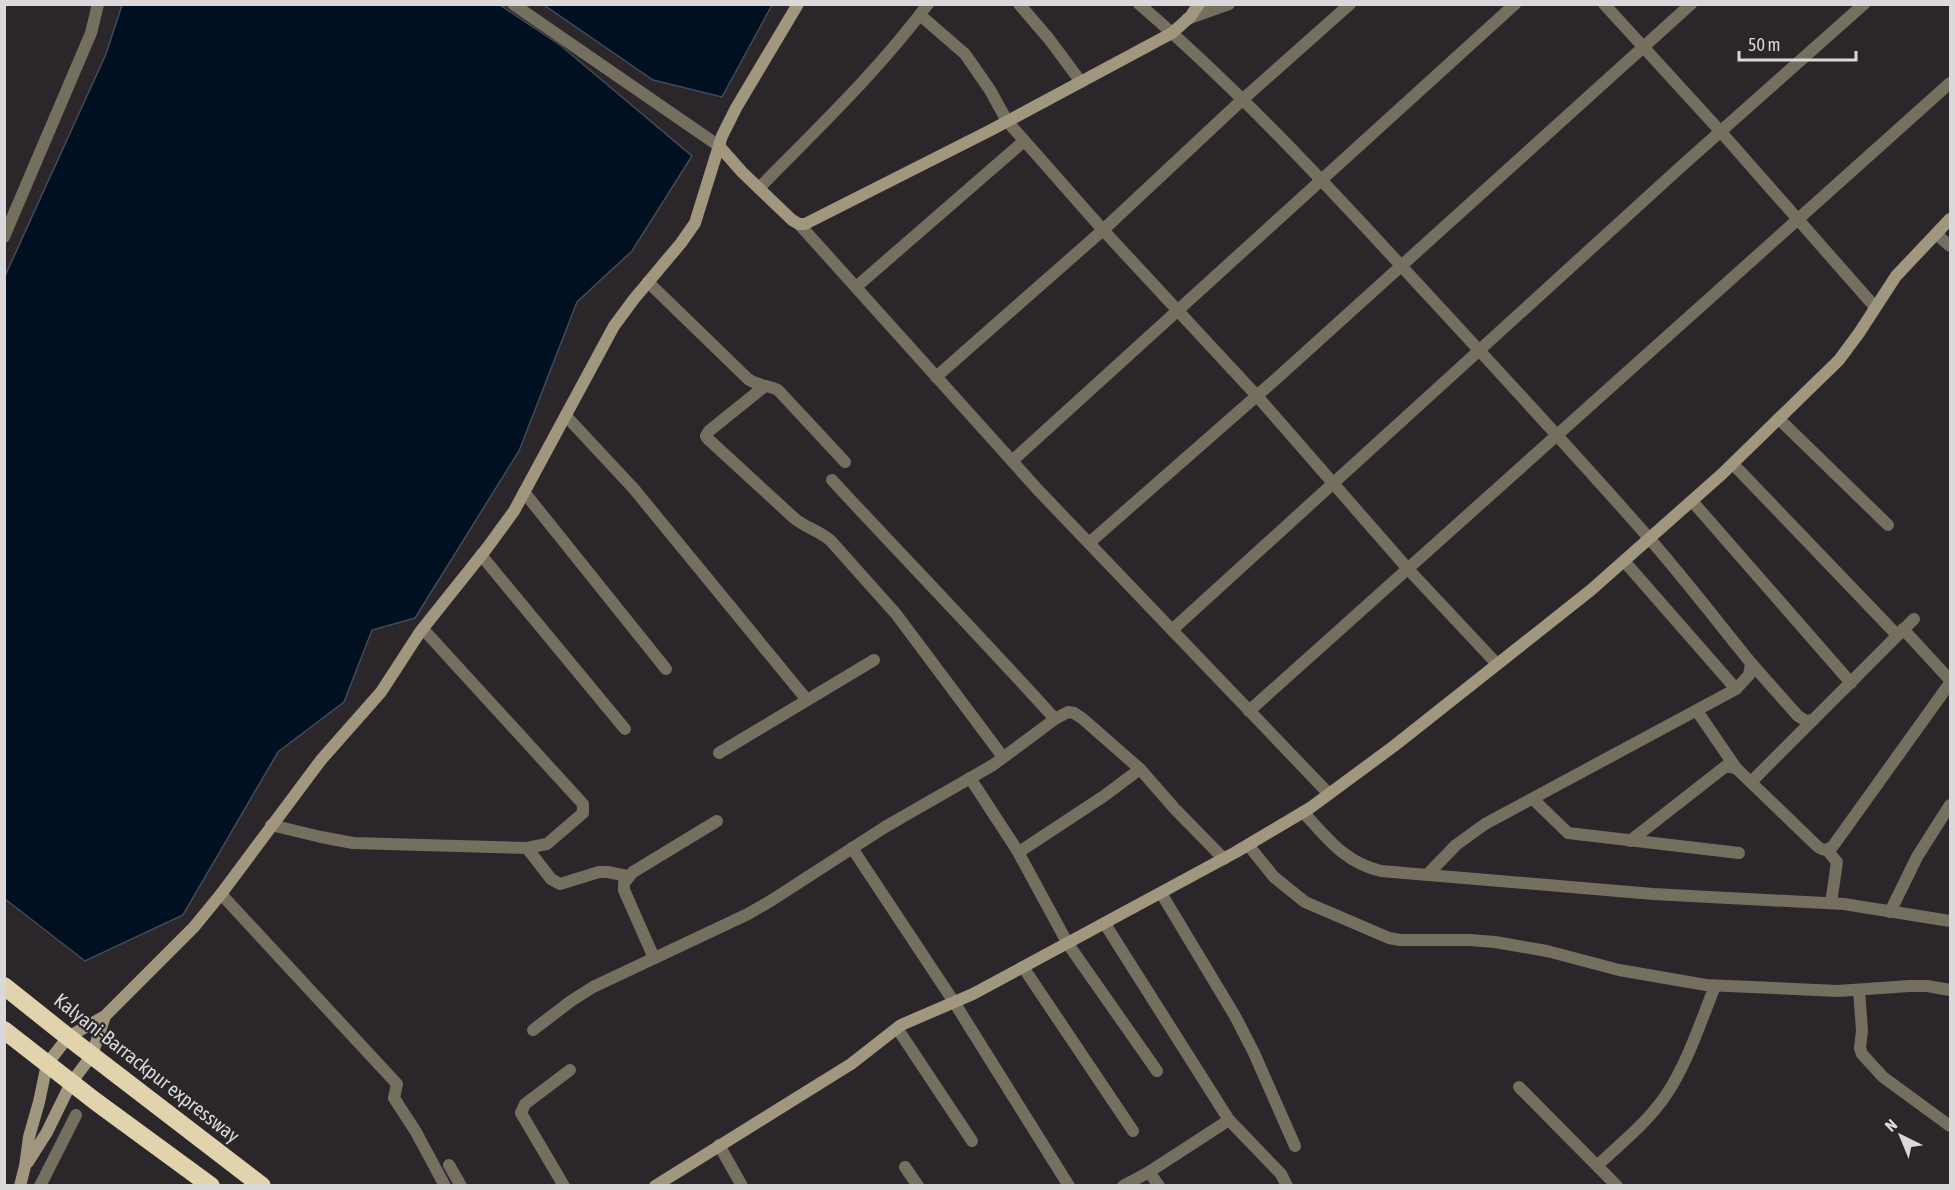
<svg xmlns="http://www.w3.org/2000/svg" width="1955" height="1190" font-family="'Asap Condensed',sans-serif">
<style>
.water{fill:#001020;stroke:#414c58;stroke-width:1.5}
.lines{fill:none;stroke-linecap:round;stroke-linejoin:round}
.street{stroke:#746f5f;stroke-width:12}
.secondary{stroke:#a0977e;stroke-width:12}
.highway{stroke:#e1d3ab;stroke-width:18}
.labels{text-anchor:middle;stroke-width:4.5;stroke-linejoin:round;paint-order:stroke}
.street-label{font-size:20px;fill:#dad8da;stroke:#2a262a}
</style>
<rect width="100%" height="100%" fill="#2a262a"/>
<g class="water">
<polygon points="122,5 500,5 560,45 692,156 632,251 577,302 519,451 415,618 372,630 344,702 278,752 183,915 85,961 5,899 5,276 106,54"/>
<polygon points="544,5 772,5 722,97 653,80"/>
</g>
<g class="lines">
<g class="street">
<polyline points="513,4 719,146"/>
<polyline points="1019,4 1049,39 1081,82"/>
<path d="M1139 4C1243 93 1336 195 1429 296 1503 376 1577 456 1648 537 1684 578 1717 621 1751 663L1749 675 1736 689 1485 824 1456 845 1427 875"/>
<polyline points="1604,4 1721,132 1875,307"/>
<polyline points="920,15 965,54 990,90 1007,121 1103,230 1257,396 1408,569 1497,664"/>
<polyline points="1187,19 1229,4"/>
<path d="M759 188C817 129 878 71 928 4"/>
<polyline points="799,224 1039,491 1329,794"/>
<polyline points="1936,234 1950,246"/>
<polyline points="4,237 91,33 98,4"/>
<path d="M648 282 748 379C758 386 768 385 778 390L845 462"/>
<polyline points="856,287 1024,141"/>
<polyline points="936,377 1103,230 1242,100 1350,4"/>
<path d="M765 386 709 431 706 436 708 439 794 518C806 528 820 531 831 541L896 614 1003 757"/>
<polyline points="566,416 634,489 807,700"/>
<polyline points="1779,419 1888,525"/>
<polyline points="1012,461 1515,4"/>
<polyline points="1733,464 1897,635"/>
<path d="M832 480C906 560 982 638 1055 719"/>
<polyline points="524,492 666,669"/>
<polyline points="1692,501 1851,683"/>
<polyline points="1089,543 1276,379 1691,4"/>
<polyline points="481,555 625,729"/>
<polyline points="1624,561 1736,689"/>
<polyline points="1903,629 1950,680"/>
<polyline points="1172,630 1685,163 1864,4"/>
<polyline points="1751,663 1798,716 1806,721 1813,720 1914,619"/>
<polyline points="1249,711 1950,83"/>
<polyline points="1697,711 1736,768"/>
<polyline points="719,753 874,660"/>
<polyline points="970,778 1017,850 1068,944 1157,1071"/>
<polyline points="1751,782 1813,720"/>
<polyline points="1533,799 1568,833 1739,853"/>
<path d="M1303 812C1327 838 1345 863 1381 871L1653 894 1844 904 1950 921"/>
<polyline points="271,825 321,837 353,843 527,848 547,844 583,813 583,804 423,629"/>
<path d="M1630 841 1726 766 1736 768 1817 846C1823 851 1826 851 1833 846L1950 683"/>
<polyline points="1248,845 1274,877 1305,902 1389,938 1400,940 1470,940 1495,942 1547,951 1619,970 1706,985 1838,991 1909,986 1927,986 1950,990"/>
<polyline points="527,848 551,879 560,884 599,872 607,872 628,876"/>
<polyline points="852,848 954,1002 1069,1186"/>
<polyline points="1827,850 1837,862 1831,903"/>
<polyline points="1019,852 1104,796 1140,769"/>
<polyline points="1161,893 1235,1016 1254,1053 1295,1146"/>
<polyline points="221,894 397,1084 394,1098 416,1132 445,1186"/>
<polyline points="1890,912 1917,857 1950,805"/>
<polyline points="1105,924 1229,1120 1281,1174 1287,1186"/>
<polyline points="654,958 624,890 624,883 633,872 717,821"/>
<polyline points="1023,967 1133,1131"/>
<polyline points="1859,990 1862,1031 1860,1048 1862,1054 1883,1077 1950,1126"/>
<polyline points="897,1028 972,1141"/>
<polyline points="533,1030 571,1001 593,987 748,914 772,900 885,827 993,765 1055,719 1068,712 1074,713 1083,719 1140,769 1175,809 1224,859"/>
<polyline points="1519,1087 1617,1186"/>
<polyline points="719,1145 742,1186"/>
<polyline points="449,1165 461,1186"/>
<path d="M1598 1165C1621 1143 1648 1122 1666 1095 1687 1064 1701 1021 1715 986"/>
<polyline points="905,1167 918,1186"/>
<polyline points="1149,1172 1159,1186"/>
<polyline points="40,1186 76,1115"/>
<polyline points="564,1186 521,1113 525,1104 570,1070"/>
<polyline points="1123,1186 1149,1172 1229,1120"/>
</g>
<g class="secondary">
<polyline points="719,146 742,172 792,220 799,224 805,224 991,130 1172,33 1190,17 1199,4"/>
<polyline points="28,1162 47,1132 71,1083 92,1055 105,1016"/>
<polyline points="20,1186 25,1166 29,1137 39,1102 47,1064 68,1037 105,1016 194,927 221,894 321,760 381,692 420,632 487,548 514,511 614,326 634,299 681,243 695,223 722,136 736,108 798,4"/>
<polyline points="655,1186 851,1064 901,1025 973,994 1236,852 1310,808 1394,746 1591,590 1722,474 1839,360 1859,333 1896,276 1950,219"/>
</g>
<g class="highway">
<polyline points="4,986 68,1037 262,1186"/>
<polyline points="4,1030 95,1101 211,1186"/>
</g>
</g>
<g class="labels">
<g class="street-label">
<text transform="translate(147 1068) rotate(38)" y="7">Kalyani-Barrackpur expressway</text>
</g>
</g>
<rect width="1955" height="1190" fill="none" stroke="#dad8da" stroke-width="12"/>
<g transform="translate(1901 1136) rotate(317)" stroke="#2a262a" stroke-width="4.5" paint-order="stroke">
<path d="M0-4.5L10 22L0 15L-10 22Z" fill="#dad8da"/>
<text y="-9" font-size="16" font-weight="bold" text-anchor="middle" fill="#dad8da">N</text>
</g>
<path d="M1739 51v9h117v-9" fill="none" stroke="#dad8da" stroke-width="3"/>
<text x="1748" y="51" font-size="18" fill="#dad8da" stroke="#2a262a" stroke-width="4.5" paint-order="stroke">50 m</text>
</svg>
